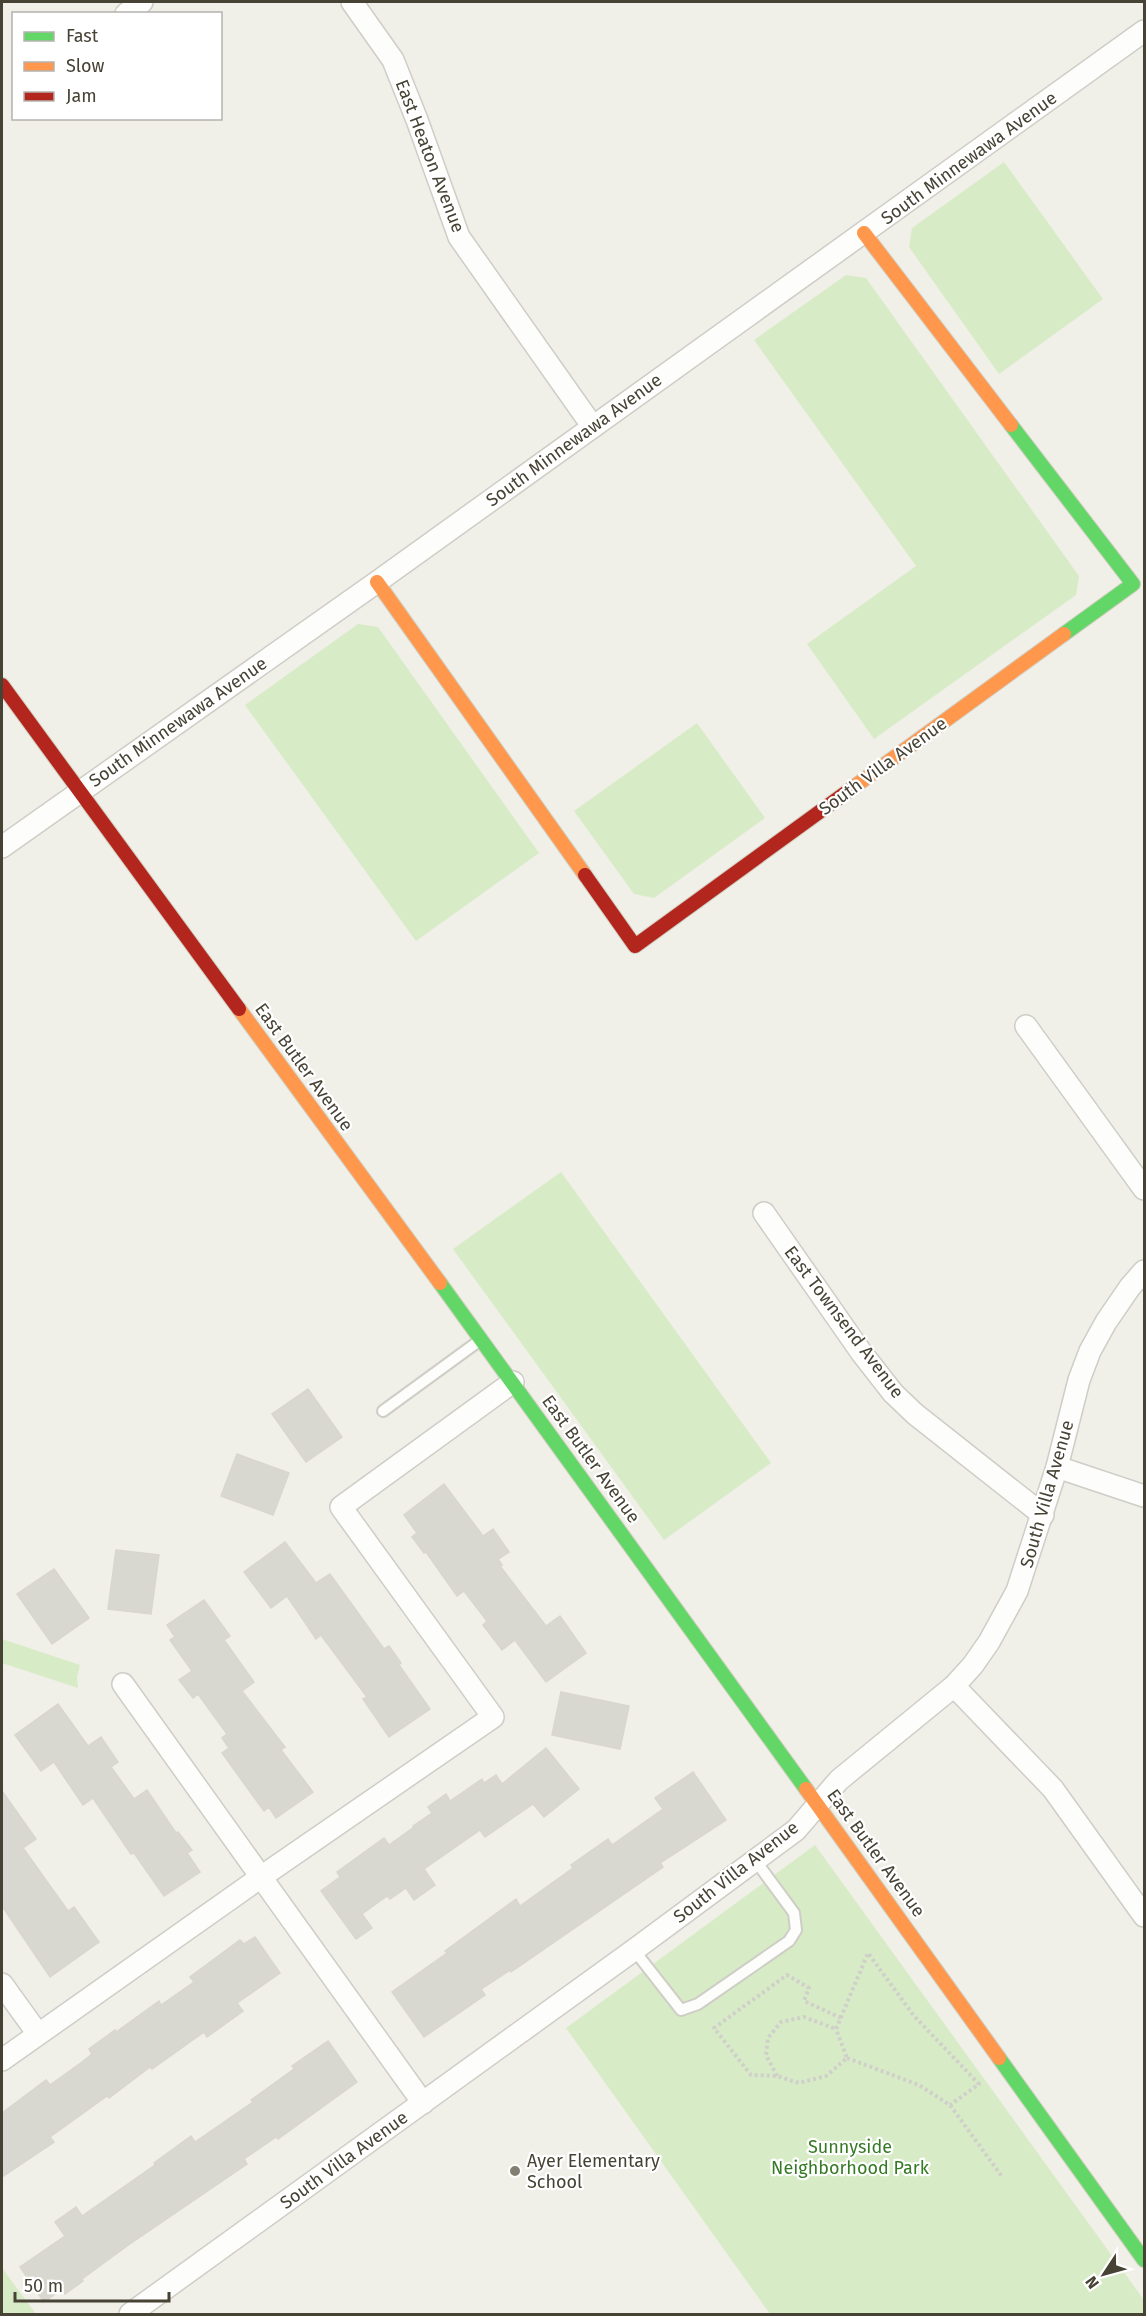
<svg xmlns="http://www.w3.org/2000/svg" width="1146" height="2316" font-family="'Fira Sans',sans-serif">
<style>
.green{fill:#d7ecc6}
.building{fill:#d9d8d0;stroke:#d8d6ce;stroke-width:1.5}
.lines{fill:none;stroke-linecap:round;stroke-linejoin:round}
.lane-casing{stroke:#cecdc6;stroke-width:14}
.street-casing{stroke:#cecdc6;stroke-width:24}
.fast-casing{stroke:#d0cebf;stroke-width:16}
.slow-casing{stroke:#d0cebf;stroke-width:16}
.jam-casing{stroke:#d0cebf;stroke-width:16}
.path{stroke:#d0cfc9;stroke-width:4;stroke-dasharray:3 3;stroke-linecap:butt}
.lane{stroke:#fdfdfc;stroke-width:10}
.street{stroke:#fdfdfc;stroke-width:21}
.fast{stroke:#63d668;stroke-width:14}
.slow{stroke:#ff974d;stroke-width:14}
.jam{stroke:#b3261e;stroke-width:14}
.poi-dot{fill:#827f73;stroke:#fff;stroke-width:2}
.labels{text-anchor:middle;stroke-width:4.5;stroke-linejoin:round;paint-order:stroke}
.street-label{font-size:18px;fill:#464234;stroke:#fff}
.park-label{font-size:18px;fill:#367a25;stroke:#fff}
.poi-label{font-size:18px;fill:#464234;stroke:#fff;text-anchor:start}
</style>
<rect width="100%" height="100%" fill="#f0efe8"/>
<g class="green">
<polygon points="1004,162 1103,299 999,374 909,247 912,228"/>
<polygon points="846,275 866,278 1079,576 1076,595 874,739 807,644 916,566 754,340"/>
<polygon points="358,624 378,627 539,853 416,941 245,705"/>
<polygon points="697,723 765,818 654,898 634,894 574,811"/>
<polygon points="561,1172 771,1463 664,1540 453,1249"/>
<polygon points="2,1639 80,1665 77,1677 78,1688 2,1663"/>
<polygon points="815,1845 1144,2300 1144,2314 770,2314 566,2028"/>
<polygon points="2,2268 36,2314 2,2314"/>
</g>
<g class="building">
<polygon points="308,1389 342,1437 306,1462 272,1414"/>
<polygon points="237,1454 289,1473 273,1515 221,1496"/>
<polygon points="444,1484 483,1536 493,1529 509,1552 498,1559 502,1565 500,1566 546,1626 560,1616 586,1653 546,1682 515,1640 502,1650 483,1625 487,1621 464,1591 457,1596 426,1552 424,1553 412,1537 417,1533 404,1515"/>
<polygon points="285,1542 316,1583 330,1574 384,1649 389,1646 401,1663 399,1665 430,1709 389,1737 363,1699 367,1697 321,1635 316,1639 287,1596 271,1608 244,1572"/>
<polygon points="116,1550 159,1555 151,1614 108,1609"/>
<polygon points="54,1569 89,1618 52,1644 17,1594"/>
<polygon points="204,1600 230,1636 224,1640 254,1682 242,1691 285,1747 281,1750 313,1792 276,1818 269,1807 264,1811 222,1753 229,1748 222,1738 227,1734 198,1694 193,1698 179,1680 192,1671 170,1640 175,1637 167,1625"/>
<polygon points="561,1692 629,1706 620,1749 552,1735"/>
<polygon points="58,1704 88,1746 101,1737 118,1762 111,1767 134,1799 147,1790 176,1833 178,1832 192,1850 187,1853 200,1872 164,1896 134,1853 131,1854 93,1798 83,1805 54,1762 41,1771 15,1735"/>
<polygon points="546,1748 579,1789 544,1817 533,1804 485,1837 480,1830 424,1869 435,1885 414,1900 406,1888 390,1899 387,1896 362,1914 372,1928 356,1939 321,1891 340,1877 337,1872 384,1838 389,1845 414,1827 413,1826 432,1813 428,1807 446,1794 450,1801 482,1779 484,1783 496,1775 502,1784"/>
<polygon points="693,1772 726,1820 660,1863 663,1867 511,1972 510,1970 481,1989 485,1995 424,2037 392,1992 447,1953 445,1951 516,1899 520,1906 573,1868 571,1865 608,1839 612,1845 663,1809 655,1798"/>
<polygon points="2,1791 36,1839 23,1848 68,1911 74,1907 99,1942 50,1977 2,1906"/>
<polygon points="255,1937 280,1973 237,2003 243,2011 207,2037 204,2032 152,2069 150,2067 109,2098 107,2096 50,2137 54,2142 2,2177 2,2113 46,2080 50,2085 82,2062 92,2054 89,2049 115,2030 116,2032 159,2001 161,2005 194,1982 190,1977 240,1940 244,1944"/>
<polygon points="328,2041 357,2082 278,2139 276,2137 244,2159 247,2164 127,2246 82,2279 83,2281 65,2294 61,2290 44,2302 20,2267 65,2236 55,2222 76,2207 82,2216 155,2165 154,2163 191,2136 195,2142 253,2102 251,2100 294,2069 292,2066"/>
</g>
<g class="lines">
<defs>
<g id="lane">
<polyline points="383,1411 479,1341"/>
<polyline points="634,1950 681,2010 698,2004 789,1941 796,1930 794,1913 755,1860"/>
</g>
<g id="street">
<polyline points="352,2 393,60 417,120 459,237 593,427"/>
<polyline points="126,14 142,2"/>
<polyline points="2,847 377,582 1144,31"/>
<polyline points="1026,1026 1144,1189"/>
<polyline points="764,1213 861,1352 893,1393 915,1414 1043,1515"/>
<polyline points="1057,1467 1144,1496"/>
<polyline points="123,1684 261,1877 493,1717 341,1507 513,1382"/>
<polyline points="954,1686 1053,1789 1144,1916"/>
<polyline points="2,1984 38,2034"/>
<polyline points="2,2060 261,1877 423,2103"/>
<polyline points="130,2314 634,1950 796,1830 839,1780 954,1686 973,1665 989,1642 1017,1591 1057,1467 1079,1380 1090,1351 1106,1322 1130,1287 1144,1271"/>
</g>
<g id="fast">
<polyline points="1011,425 1133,584 1064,634"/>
<polyline points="440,1283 806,1789"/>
<polyline points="999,2058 1144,2260"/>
</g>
<g id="slow">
<polyline points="864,233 1011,425"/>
<polyline points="377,582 585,875"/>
<polyline points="851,789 1064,634"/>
<polyline points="239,1009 440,1283"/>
<polyline points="806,1789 999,2058"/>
</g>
<g id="jam">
<polyline points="2,685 239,1009"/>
<polyline points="585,875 635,946 851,789"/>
</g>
</defs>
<use href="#lane" class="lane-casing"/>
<use href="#street" class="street-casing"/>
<use href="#fast" class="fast-casing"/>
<use href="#slow" class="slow-casing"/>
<use href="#jam" class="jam-casing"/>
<g class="path">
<polyline points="836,2029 841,2018 804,2001 809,1988 787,1975 714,2028 751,2075 777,2076 799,2083 826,2076 847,2058 836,2029 868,1953 914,2016 979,2084 950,2105"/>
<polyline points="847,2058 919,2085 950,2105 1003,2178"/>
<polyline points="777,2076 766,2055 768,2038 781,2022 804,2017 836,2029"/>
</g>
<use href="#lane" class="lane"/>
<use href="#street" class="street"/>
<use href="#fast" class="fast"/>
<use href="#slow" class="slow"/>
<use href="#jam" class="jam"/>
</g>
<circle class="poi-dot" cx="515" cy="2171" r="6"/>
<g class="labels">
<g class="street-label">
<text transform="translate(430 156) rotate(69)" y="6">East Heaton Avenue</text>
<text transform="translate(969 158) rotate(-36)" y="6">South Minnewawa Avenue</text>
<text transform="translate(574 440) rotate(-36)" y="6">South Minnewawa Avenue</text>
<text transform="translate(178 722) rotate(-35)" y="6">South Minnewawa Avenue</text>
<text transform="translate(883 766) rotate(-36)" y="6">South Villa Avenue</text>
<text transform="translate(304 1067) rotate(54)" y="6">East Butler Avenue</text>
<text transform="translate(844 1322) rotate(53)" y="6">East Townsend Avenue</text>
<text transform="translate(591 1459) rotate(54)" y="6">East Butler Avenue</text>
<text transform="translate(1047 1494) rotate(-74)" y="6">South Villa Avenue</text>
<text transform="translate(876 1853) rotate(54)" y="6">East Butler Avenue</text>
<text transform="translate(736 1872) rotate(-38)" y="6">South Villa Avenue</text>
<text transform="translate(344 2160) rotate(-36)" y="6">South Villa Avenue</text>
</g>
<g class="park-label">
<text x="850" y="2153">Sunnyside<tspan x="850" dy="21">Neighborhood Park</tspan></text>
</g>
<g class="poi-label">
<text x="527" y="2167">Ayer Elementary<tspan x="527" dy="21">School</tspan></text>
</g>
</g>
<rect width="1146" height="2316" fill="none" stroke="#464234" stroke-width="6"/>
<rect x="12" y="12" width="210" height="108" fill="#ffffff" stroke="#b5b3ae" stroke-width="1.5"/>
<rect x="24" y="32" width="30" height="9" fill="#63d668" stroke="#b5b3ae" stroke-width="1.5"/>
<text x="66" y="42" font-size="18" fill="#464234">Fast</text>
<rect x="24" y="62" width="30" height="9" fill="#ff974d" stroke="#b5b3ae" stroke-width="1.5"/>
<text x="66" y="72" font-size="18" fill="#464234">Slow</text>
<rect x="24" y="92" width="30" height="9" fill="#b3261e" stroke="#b5b3ae" stroke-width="1.5"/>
<text x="66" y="102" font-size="18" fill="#464234">Jam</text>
<g transform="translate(1104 2274) rotate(234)" stroke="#ffffff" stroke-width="4.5" paint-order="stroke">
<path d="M0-4.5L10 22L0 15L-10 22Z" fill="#464234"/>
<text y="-9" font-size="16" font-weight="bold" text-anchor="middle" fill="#464234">N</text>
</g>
<path d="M15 2292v9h154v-9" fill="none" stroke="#464234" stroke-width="3"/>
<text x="24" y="2292" font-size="18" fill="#464234" stroke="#ffffff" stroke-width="4.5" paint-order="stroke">50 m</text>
</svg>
